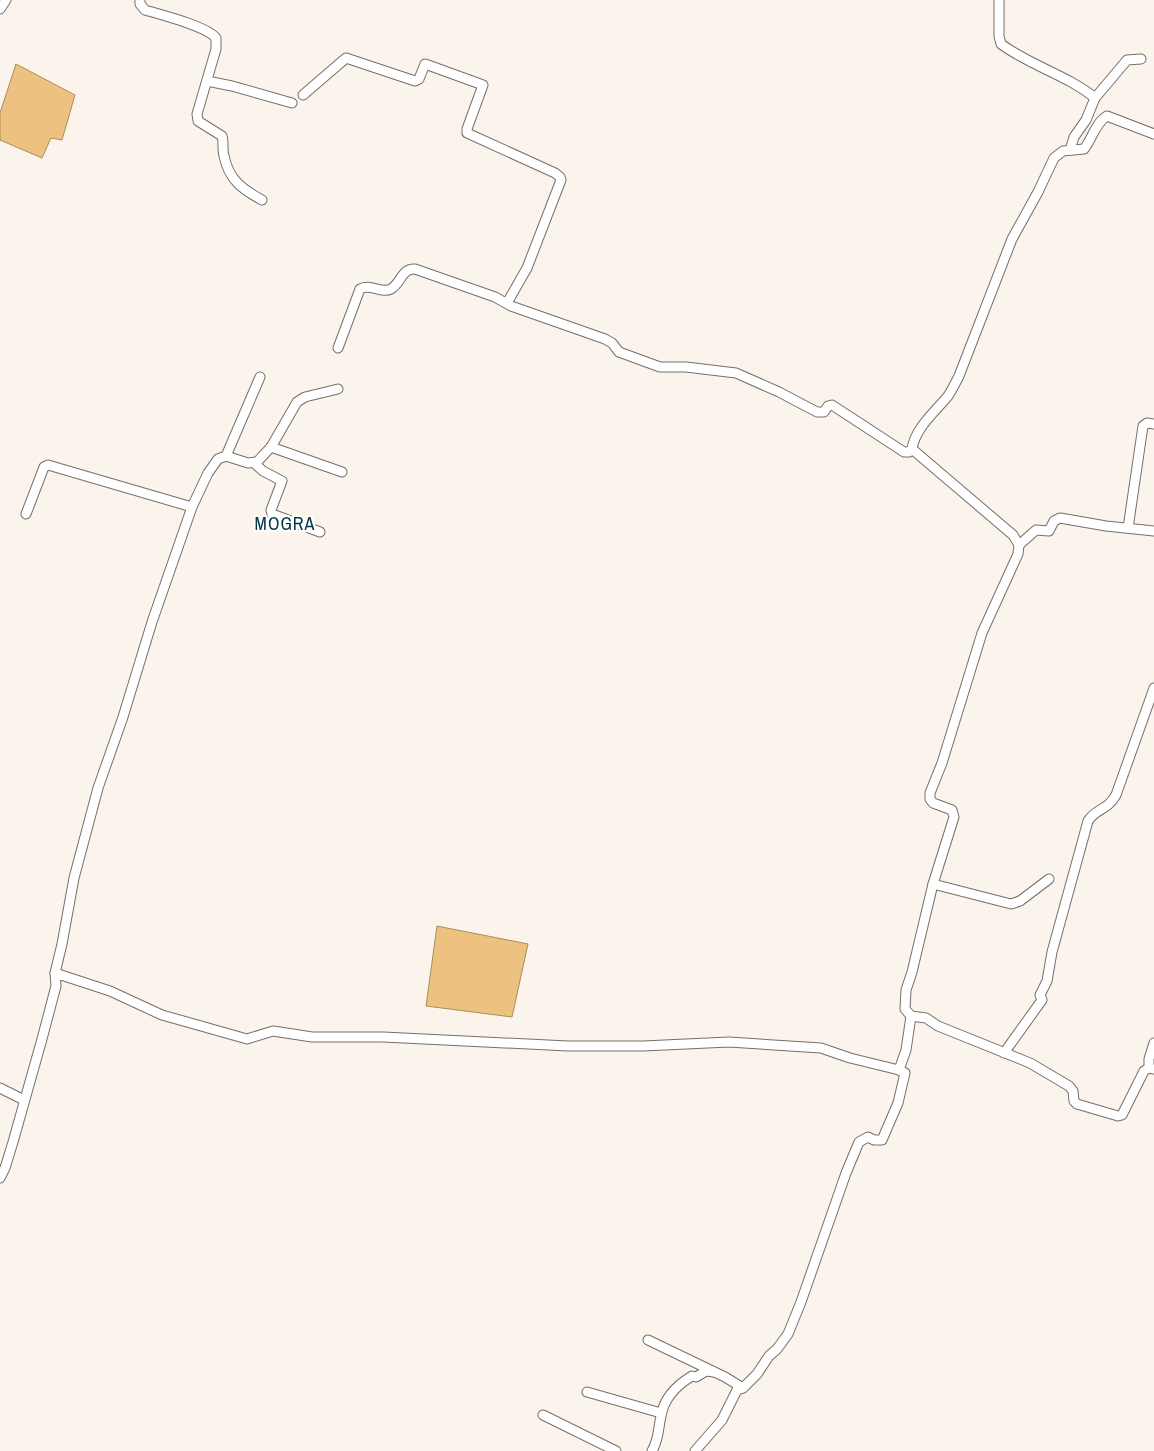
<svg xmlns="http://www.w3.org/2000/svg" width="1154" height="1451" font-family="'Archivo Narrow',sans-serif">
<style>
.water{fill:#edc17f;stroke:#ab8c5d}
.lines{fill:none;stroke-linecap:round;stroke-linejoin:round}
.minor-casing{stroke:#756f68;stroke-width:11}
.minor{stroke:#fff;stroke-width:9}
.labels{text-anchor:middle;stroke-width:4.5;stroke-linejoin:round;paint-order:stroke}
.quarter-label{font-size:18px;letter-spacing:1px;fill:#013749;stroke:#fff}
</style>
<rect width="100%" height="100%" fill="#fbf4ec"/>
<g class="water">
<polygon points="16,64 75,95 62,140 51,138 42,158 0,140 0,113"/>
<polygon points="437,926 528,944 512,1017 426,1006"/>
</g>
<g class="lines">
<defs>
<g id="minor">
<path d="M140 0V4L145 10C162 15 206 26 216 38V49L197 114 198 121 222 136C224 142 222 149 224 156 229 180 242 189 262 200"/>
<path d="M999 0V36L1001 44C1029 65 1069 76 1095 98L1086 120 1074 137 1070 150"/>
<polyline points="0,9 6,0"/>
<polyline points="207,81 232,86 292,103"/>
<polyline points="303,95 346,58 415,81 419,79 425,64 428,65 483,85 467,129 467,133 555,173 560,177 561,180 527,268 507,303"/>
<polyline points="1095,98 1127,60 1141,59"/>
<path d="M338 348 360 289C370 283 381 294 391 289 401 283 402 268 415 269L495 297 511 306 605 339 612 343 619 352 660 367H686L736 373 779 392 817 412H824L828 406 832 405 904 452H909L912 449 1013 535 1019 545 1018 554 982 633 942 763 930 793V799L933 803 952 810 954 817 933 884 912 972 906 990 905 1009 911 1016"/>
<polyline points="271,447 342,472"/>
<path d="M912 449C915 428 935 412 948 396 952 390 956 382 959 376L1012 239 1038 192 1054 158 1063 151 1084 149C1092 139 1096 122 1107 116L1154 134"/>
<polyline points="226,456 260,377"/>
<polyline points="254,463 263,471 282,481 271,510 272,514 320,532"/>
<polyline points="26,514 44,467 48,465 192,507"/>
<polyline points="1128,528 1143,426 1147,423 1154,424"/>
<polyline points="1019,545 1036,530 1049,531 1054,521 1060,518 1106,526 1154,531"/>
<polyline points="933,884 1011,904 1020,901 1049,879"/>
<polyline points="55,973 62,944 74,878 98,788 123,717 152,622 192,507 208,473 218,459 226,456 248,463 257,462 271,447 297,402 305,397 338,389"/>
<path d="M1004 1053 1042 1000 1040 995 1047 981 1052 952 1088 821C1096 808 1107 811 1116 795L1154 688"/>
<polyline points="1149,1068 1149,1059 1154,1043"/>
<polyline points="0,1088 24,1100"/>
<polyline points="0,1178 5,1168 13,1142 42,1039 56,986 55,973 110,991 162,1015 247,1039 273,1031 312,1037 383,1037 568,1046 643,1046 729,1042 821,1048 850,1058 899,1070"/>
<polyline points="648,1340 725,1377 743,1388"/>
<polyline points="587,1392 661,1413"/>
<polyline points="543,1415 616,1451"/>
<path d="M652 1451C659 1439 658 1429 661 1416 664 1398 677 1385 692 1376L696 1377 706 1371 714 1372"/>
<polyline points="695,1451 722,1420 737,1390 743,1388 757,1374 769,1356 777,1349 788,1334 801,1302 846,1173 859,1142 868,1137 874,1140 882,1140 898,1103 905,1073 899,1070 906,1050 911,1016 926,1018 938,1026 1030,1063 1069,1086 1073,1091 1074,1101 1077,1104 1118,1116 1122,1115 1144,1071 1149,1068 1154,1069"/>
</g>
</defs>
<use href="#minor" class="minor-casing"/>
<use href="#minor" class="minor"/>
</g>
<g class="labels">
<g class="quarter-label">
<text x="285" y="530">MOGRA</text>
</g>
</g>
</svg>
